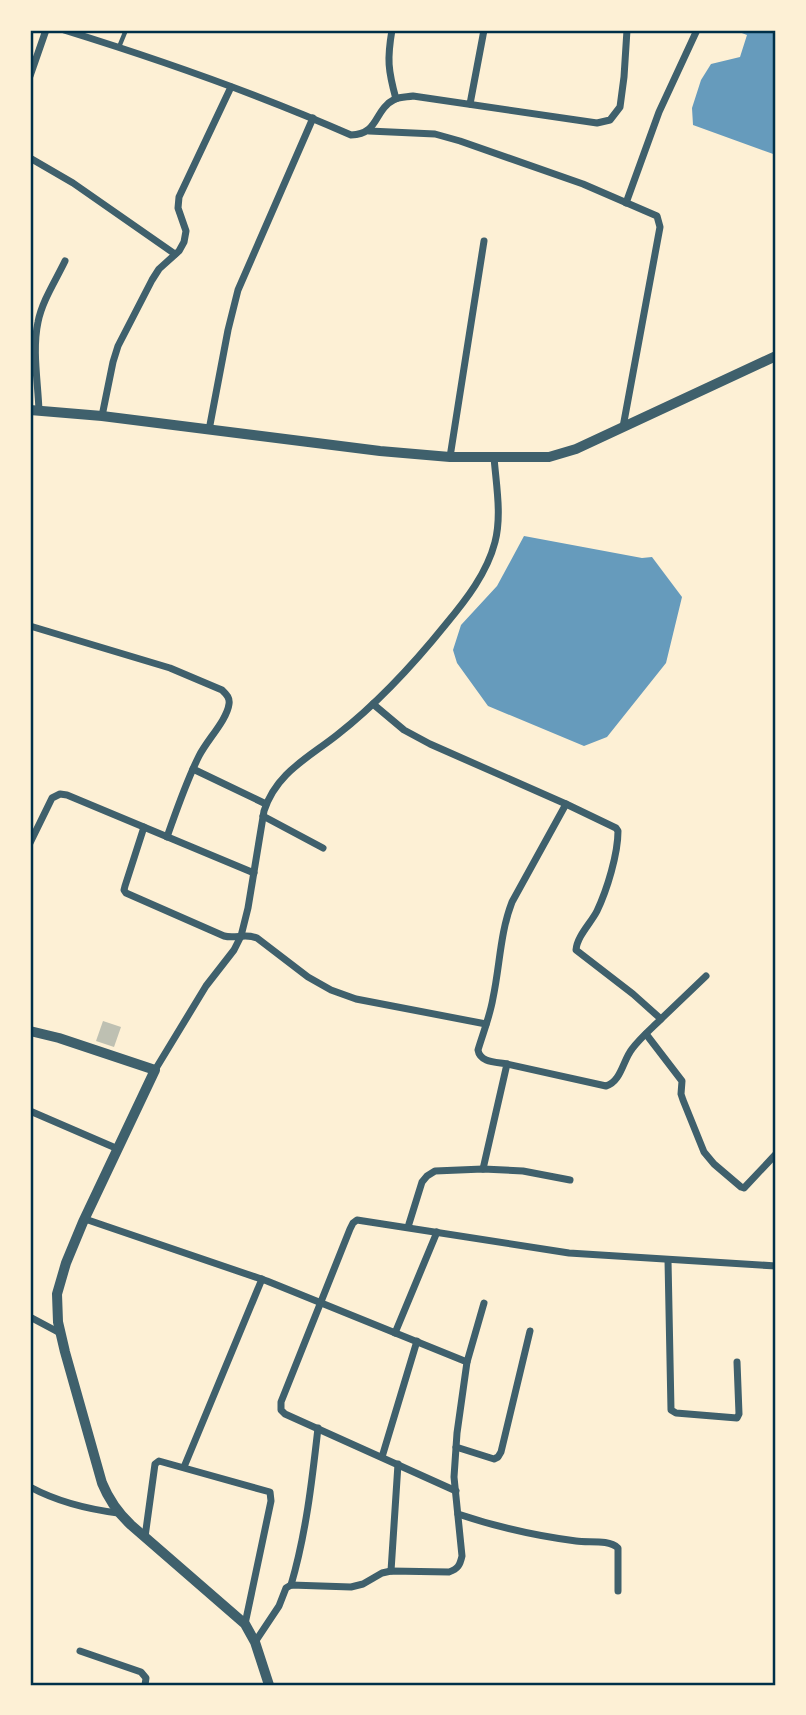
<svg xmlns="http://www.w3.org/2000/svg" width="806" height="1715" font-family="'Nunito Sans',sans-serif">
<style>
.water{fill:#669bbc}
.building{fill:#bec0b2}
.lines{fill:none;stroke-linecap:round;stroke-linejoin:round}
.service{stroke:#3f606c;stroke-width:4.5}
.minor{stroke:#3f606c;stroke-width:7}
.tertiary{stroke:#3f606c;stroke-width:10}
.neatline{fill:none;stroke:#003049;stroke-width:2.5}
</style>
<rect width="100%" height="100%" fill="#fdf0d5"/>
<g class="water">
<polygon points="734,30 776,30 776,155 693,125 692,108 701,80 711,64 740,57 747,35"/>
<polygon points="524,536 642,558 652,557 682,597 666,663 607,737 584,746 488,706 457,663 453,650 461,625 497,586"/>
</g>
<polygon class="building" points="103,1021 121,1027 114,1047 96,1041"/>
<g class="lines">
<polyline class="service" points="119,47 126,30"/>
<g class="minor">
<path d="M64 30C161 60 258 94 351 135 380 134 373 110 395 99 400 97 407 97 413 96L597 123 610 120 620 107 624 77 627 30"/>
<path d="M392 30C387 59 388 70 396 99"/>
<polyline points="30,76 46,30"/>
<polyline points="470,104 484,30"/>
<polyline points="369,131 435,134 460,141 583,184 657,216 660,227 623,427"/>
<polyline points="30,158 73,183 175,254"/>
<polyline points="626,203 659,112 697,30"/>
<path d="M39 411C38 382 32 350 38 322 42 301 56 280 65 261"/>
<polyline points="102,416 113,362 118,346 152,280 159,269 179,251 184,242 186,231 178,208 179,197 231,87"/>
<polyline points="209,430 228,330 238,290 313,118"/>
<polyline points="450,457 484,241"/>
<path d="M30 626 170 668 222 690C227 695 230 698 229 704 227 720 207 740 199 756 186 782 177 809 167 837"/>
<path d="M373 704 404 730 430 744 566 804 512 902C500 933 500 965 493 998 490 1016 483 1033 478 1050 480 1063 497 1062 507 1064L483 1169"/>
<polyline points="193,769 266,804"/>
<polyline points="263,816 323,848"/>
<path d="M144 827 125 886 124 890 126 893 224 936C236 939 245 933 257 938L308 977 331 990 356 999 486 1024"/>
<polyline points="30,843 52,798 60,794 67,795 254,873"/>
<polyline points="661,1019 706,976"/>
<polyline points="646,1034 682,1081 681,1094 683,1100 704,1152 714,1164 741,1187 744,1188 776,1154"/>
<path d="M507 1064 606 1086C621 1082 623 1060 632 1049 640 1038 652 1028 661 1019L633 994 576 950C577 936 591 923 597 911 607 890 618 854 618 831L616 828 566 804"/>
<path d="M155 1070 206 986 234 950 241 936 248 908 264 811C276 773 308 758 337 735 378 703 413 665 446 624 466 600 487 573 495 542 502 515 496 484 494 457"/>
<polyline points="30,1111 118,1149"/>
<path d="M85 1219 267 1281 467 1362 457 1433 454 1477 462 1556C460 1565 458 1569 449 1572L391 1571 382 1573 363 1584 351 1587 291 1585 286 1588 279 1606 255 1642"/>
<polyline points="408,1227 422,1182 427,1176 435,1171 483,1169 523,1171 570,1180"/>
<polyline points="668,1260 671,1410 676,1413 737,1418 739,1414 737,1362"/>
<polyline points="30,1317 60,1333"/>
<polyline points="395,1333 437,1232"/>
<polyline points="467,1362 484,1303"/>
<polyline points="456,1447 494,1459 498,1457 501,1452 530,1331"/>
<polyline points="382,1457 417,1341"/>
<polyline points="184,1467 262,1279"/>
<path d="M30 1487C58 1502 86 1509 118 1513"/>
<polyline points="456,1491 285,1414 281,1410 281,1402 350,1229 353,1223 357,1220 569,1253 776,1266"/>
<path d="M458 1514C497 1527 536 1536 576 1541 589 1543 608 1539 618 1548V1591"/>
<polyline points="145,1537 155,1464 159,1461 270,1492 271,1501 245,1624"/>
<polyline points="391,1571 398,1464"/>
<path d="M291 1585C306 1534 312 1481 318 1428"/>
<polyline points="80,1651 141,1672 146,1678 145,1685"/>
</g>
<g class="tertiary">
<polyline points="30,410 102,416 380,451 450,457 549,457 576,449 776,356"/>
<path d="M30 1031 59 1038 155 1070 83 1222 66 1263 57 1294 58 1322 65 1352 102 1483C109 1500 117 1512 131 1525L245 1624 255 1642 269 1685"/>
</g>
</g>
<rect width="806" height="1715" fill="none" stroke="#fdf0d5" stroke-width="63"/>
<rect x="32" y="32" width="742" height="1652" class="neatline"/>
</svg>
